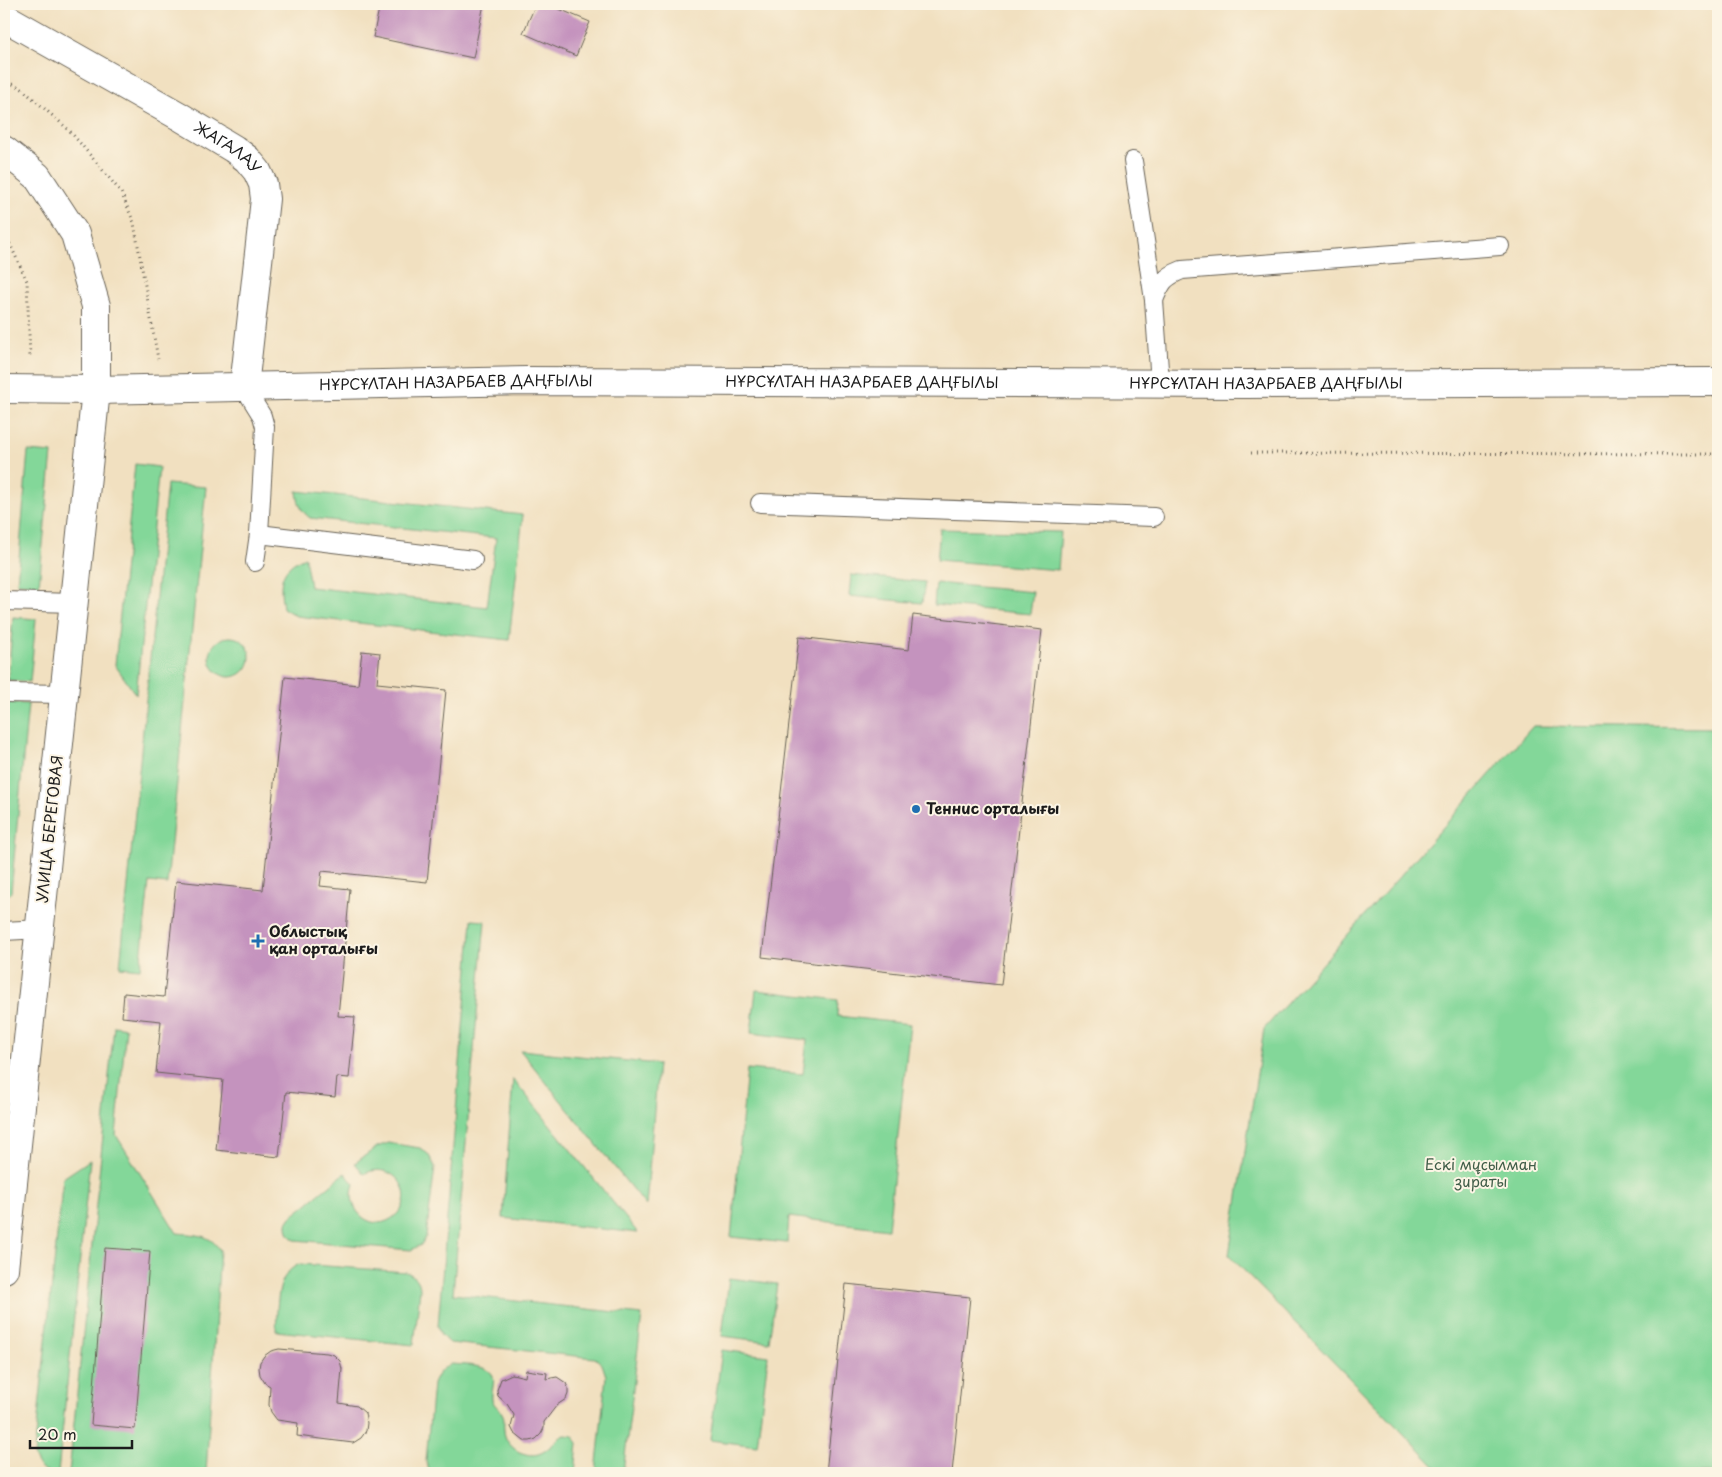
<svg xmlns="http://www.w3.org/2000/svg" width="1722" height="1477" font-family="'Playpen Sans',sans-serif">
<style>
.green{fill:#83d799;stroke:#507a5a}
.building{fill:#c493be}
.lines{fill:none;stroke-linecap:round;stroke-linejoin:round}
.service-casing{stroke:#676155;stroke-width:20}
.minor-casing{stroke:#676155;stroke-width:30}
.tertiary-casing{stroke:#676155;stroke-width:30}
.secondary-casing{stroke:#676155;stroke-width:30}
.path{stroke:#676155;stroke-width:3;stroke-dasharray:1 4;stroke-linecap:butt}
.service{stroke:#fff;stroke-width:18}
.minor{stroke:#fff;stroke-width:28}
.tertiary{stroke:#fff;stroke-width:28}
.secondary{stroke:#fff;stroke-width:28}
.poi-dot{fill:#1f6fb2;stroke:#fcf5e5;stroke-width:2}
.labels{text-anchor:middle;stroke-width:4;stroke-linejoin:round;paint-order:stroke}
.street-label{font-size:15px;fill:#1c1c1c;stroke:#fcf5e5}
.poi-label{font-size:15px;font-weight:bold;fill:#1c1c1c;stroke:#fcf5e5;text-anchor:start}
.park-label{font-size:15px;fill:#405d48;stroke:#fcf5e5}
</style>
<rect width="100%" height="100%" fill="#fcf5e5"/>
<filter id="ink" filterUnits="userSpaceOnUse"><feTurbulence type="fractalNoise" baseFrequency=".02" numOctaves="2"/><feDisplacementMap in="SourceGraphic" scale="10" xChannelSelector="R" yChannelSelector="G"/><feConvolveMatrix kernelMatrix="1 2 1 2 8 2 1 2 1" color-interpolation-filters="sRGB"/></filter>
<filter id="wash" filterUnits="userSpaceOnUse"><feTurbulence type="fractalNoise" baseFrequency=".0096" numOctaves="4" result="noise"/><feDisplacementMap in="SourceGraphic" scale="20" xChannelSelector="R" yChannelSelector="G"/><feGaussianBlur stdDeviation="1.12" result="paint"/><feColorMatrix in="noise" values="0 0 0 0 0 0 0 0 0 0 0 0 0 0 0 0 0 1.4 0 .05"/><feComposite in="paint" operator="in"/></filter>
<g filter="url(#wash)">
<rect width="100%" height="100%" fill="#f1e0c0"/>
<g class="green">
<polygon points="28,451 52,453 39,585 17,583"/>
<polygon points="135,464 159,467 136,695 115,665"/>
<polygon points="167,484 206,487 167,884 149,882 140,969 120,967"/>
<path d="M297 491 523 515 509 640 296 616 283 608C279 583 279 568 305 557L310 587 487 607 496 538 310 518C300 510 298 503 297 491Z"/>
<polygon points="940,529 1061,532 1058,570 937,560"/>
<polygon points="851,575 925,582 922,603 849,596"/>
<polygon points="936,583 1033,592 1030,614 934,605"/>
<polygon points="13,617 36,619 30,682 8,680"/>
<circle cx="230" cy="657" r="20"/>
<polygon points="6,702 28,704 11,892 4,900 4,726"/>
<polygon points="1533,726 1718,728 1718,1473 1442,1473 1229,1255 1264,1029"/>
<polygon points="472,920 485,921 453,1294 642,1315 623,1473 596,1473 606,1376 602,1364 595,1358 450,1343 441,1335 438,1326"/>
<polygon points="756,990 838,1000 837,1016 910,1024 888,1229 789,1217 787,1243 731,1237 747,1069 803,1074 807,1040 751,1033"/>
<path d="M114 1026 126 1028 116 1135 177 1233C195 1235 209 1233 220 1250L206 1473H69Z"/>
<polygon points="520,1050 658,1064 646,1206"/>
<polygon points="513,1079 638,1233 503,1218"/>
<path d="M388 1143 420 1148 428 1154 432 1161 435 1167 426 1237 421 1245 411 1250 295 1240C288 1236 287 1231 287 1223L291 1217 345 1173 354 1184C344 1211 374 1236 396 1215 419 1194 392 1159 364 1174L355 1163 377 1147Z"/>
<path d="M90 1160 58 1473C42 1473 41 1471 34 1456L63 1178Z"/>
<path d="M300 1264 406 1272C415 1276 420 1280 420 1290L414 1345 276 1331C278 1308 274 1274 300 1264Z"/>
<polygon points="729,1278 777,1284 769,1342 722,1336"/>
<polygon points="722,1350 768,1356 757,1446 710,1440"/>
<path d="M450 1364C461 1365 489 1364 493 1376 495 1383 491 1392 492 1400 494 1406 501 1409 503 1415 505 1419 503 1426 504 1430 504 1440 513 1450 522 1453 548 1462 553 1436 566 1435 566 1435 572 1436 573 1436L578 1443 575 1473H430L426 1461 433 1384C437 1374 441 1369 450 1364Z"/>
</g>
<g id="blocks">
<g class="building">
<polygon points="380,4 484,4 473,58 373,37"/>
<polygon points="536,4 547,4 590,22 576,56 523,33"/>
<polygon points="913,615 1042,630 1001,985 762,957 799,637 909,650"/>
<polygon points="362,651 380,653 377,683 446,690 427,882 322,871 320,886 350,889 338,1016 355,1017 349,1078 337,1077 335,1097 286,1092 279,1157 216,1150 223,1080 156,1073 161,1021 122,1017 124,993 164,997 176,881 263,890 285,677 358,685"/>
<polygon points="105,1248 150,1251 135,1429 91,1425"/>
<polygon points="846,1284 970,1297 952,1473 826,1473"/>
<polygon points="279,1349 327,1353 334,1355 340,1361 342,1369 339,1403 357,1406 365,1413 367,1423 366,1431 361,1438 353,1443 297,1436 298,1423 277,1420 271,1412 269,1405 270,1386 265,1383 260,1375 259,1368 260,1362 264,1356 271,1351"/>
<polygon points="526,1370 547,1373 546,1379 557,1377 566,1383 568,1388 568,1394 566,1399 557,1405 544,1422 544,1428 541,1434 536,1439 530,1441 524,1441 514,1433 511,1427 514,1415 507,1404 498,1396 497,1390 501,1379 512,1374 525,1377"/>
</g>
</g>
</g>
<g filter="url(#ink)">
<use href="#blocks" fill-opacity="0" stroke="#676155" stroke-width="1"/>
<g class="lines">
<defs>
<g id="service">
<polyline points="1133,161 1154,300 1160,383"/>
<path d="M1154 300C1161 283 1164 277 1182 270L1500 246"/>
<polyline points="244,387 262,416 265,427 259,534 255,562"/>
<polyline points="760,503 1154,517"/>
<polyline points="259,534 473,560"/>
<polyline points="4,601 73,603"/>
<polyline points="4,693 64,694"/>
<polyline points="4,931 41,929"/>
</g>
<g id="minor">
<path id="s1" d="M4 17 179 116 234 149 247 159 257 171 263 184 265 199 244 387"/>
</g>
<polyline id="tertiary" points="4,150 37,176 75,234 96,306 96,390 4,1269"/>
<g id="secondary">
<path id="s2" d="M4 389 96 390 526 381 1247 384 1718 382"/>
</g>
</defs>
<use href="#service" class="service-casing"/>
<use href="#minor" class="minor-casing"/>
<use href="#tertiary" class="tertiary-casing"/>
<use href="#secondary" class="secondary-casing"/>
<g class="path">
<polyline points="4,79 22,89 69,130 121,192 134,223 158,359"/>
<polyline points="4,235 10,244 27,281 30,359"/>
<polyline points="1251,453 1718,454"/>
</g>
<use href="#service" class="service"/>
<use href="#minor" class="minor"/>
<use href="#tertiary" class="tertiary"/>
<use href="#secondary" class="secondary"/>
</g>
</g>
<g class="poi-dot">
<circle cx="916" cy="809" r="5"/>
<path d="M255.5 933.5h5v5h5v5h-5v5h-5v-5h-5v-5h5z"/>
</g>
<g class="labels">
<g class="street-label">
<text dy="5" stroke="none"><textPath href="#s1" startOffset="259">ЖАГАЛАУ</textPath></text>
<text dy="5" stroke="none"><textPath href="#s2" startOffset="858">НҰРСҰЛТАН НАЗАРБАЕВ ДАҢҒЫЛЫ</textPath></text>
<text dy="5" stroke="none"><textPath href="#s2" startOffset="1262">НҰРСҰЛТАН НАЗАРБАЕВ ДАҢҒЫЛЫ</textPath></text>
<text dy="5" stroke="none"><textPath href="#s2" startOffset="452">НҰРСҰЛТАН НАЗАРБАЕВ ДАҢҒЫЛЫ</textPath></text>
<text transform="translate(50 829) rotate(-84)" y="5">УЛИЦА БЕРЕГОВАЯ</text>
</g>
<g class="poi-label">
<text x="926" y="814">Теннис орталығы</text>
<text x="269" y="937">Облыстық<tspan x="269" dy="17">қан орталығы</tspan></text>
</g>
<g class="park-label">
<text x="1481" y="1170">Ескі мұсылман<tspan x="1481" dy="17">зираты</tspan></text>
</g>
</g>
<rect width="1722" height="1477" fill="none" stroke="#fcf5e5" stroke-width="20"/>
<path d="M30 1440v8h102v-8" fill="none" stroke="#1c1c1c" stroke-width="2.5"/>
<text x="38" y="1440" font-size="15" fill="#1c1c1c" stroke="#fcf5e5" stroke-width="4" paint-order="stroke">20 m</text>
</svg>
